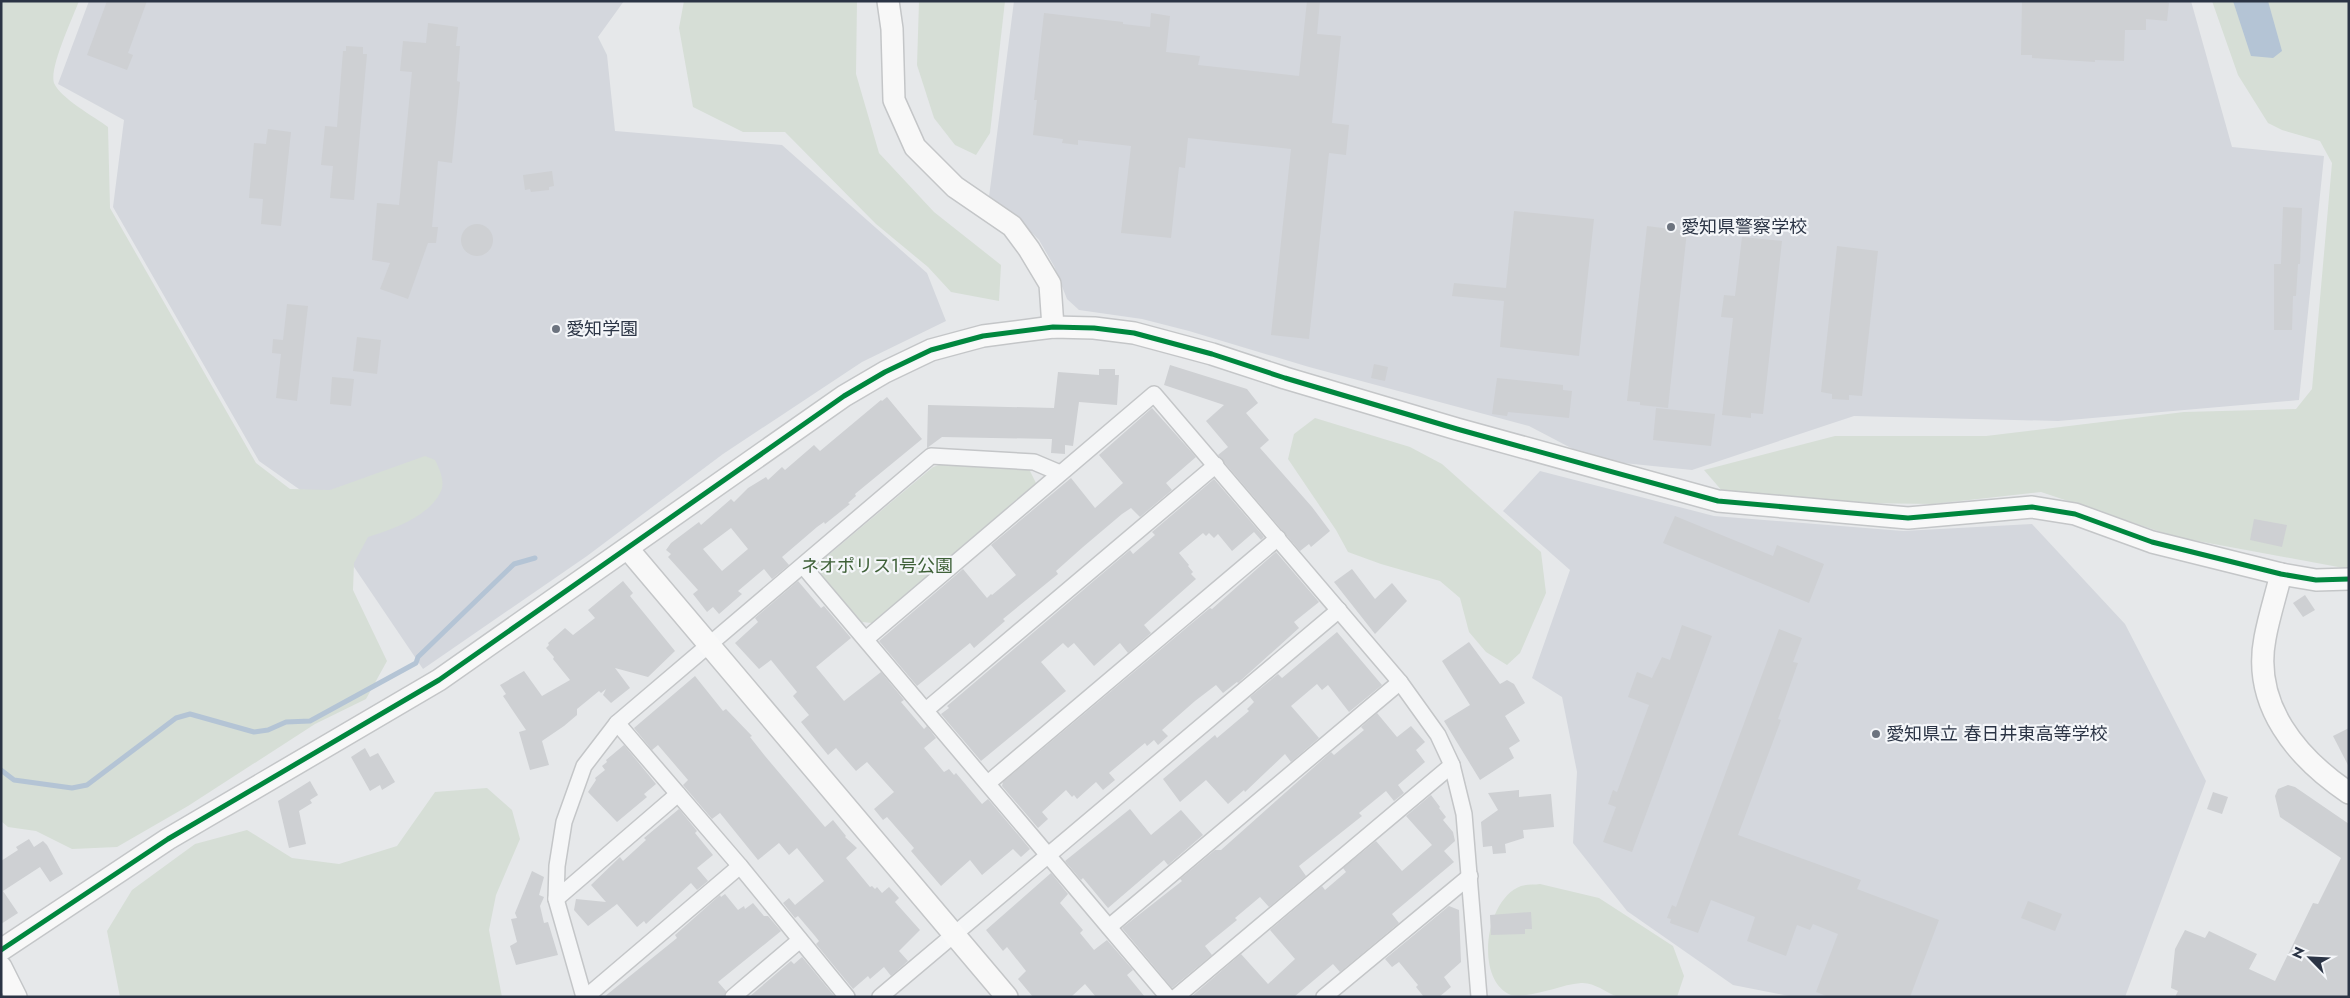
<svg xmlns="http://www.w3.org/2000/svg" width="2350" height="998" font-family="Jost,'Noto Sans JP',sans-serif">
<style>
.built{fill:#d4d7dd}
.green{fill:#d6ded6}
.water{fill:#b4c4d5}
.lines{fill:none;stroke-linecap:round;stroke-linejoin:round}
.stream{stroke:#b4c4d5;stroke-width:5}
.building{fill:#ced0d3;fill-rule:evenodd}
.street-casing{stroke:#c4c6c8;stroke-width:18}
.secondary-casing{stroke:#c4c6c8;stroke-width:24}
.street{stroke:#f5f6f7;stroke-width:15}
.secondary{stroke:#f8f8f8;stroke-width:21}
.cycleway-casing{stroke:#f4f6f9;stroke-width:8}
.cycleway{stroke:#00873e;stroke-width:5}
.poi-dot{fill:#6c737f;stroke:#f4f6f9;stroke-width:2}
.labels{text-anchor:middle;stroke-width:4.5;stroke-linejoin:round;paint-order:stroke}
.poi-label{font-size:18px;fill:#2b3445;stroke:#f4f6f9;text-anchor:start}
.park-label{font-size:18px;fill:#3f6138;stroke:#f4f6f9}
</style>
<rect width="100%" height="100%" fill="#e6e8ea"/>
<g class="built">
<polygon points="89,1 624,1 598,37 607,55 615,131 782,145 927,273 946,321 862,362 723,454 587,556 423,669 350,561 316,501 259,461 113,207 124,120 58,84"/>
<polygon points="1014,1 2191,1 2232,147 2324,156 2299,400 2058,421 1854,416 1692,470 1594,460 1529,426 1309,367 1189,331 1142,319 1079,310 1067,299 1054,266 1039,240 1013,214 989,197"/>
<polygon points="1540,471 1714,516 1903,531 2032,524 2125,624 2206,781 2125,997 1794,997 1733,985 1627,911 1573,843 1577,772 1562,697 1532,678 1570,570 1503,511"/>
</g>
<g class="green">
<path d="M1 1H79C73 17 49 68 54 83 60 98 95 117 108 127L110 208 256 463 290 489 330 490 425 456 435 460C440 470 446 483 440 493 428 517 391 530 368 537L354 563 353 590 387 661 366 699 315 724 188 806 117 847 72 849 36 831 8 827 1 821Z"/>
<polygon points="684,1 857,1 856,74 879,153 934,212 1001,265 999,301 951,292 928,267 876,224 785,132 743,132 693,107 679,28"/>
<polygon points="919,1 1005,1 990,133 976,155 955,145 934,118 917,65"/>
<polygon points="2212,1 2349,1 2349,569 2176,537 2041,492 1933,504 1859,503 1723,492 1704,470 1835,436 1986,436 2184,412 2296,409 2312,389 2332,163 2320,141 2282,130 2268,123 2238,75"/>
<polygon points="1315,418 1410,447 1442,464 1541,552 1546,593 1520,653 1507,665 1486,652 1469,632 1460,598 1440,581 1381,564 1348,552 1336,530 1288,459 1294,434"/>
<polygon points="942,464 1029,469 1036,483 872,623 862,622 818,572 819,563 933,467"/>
<polygon points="487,788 512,810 520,839 496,895 489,930 502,997 120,997 107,931 132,890 195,844 247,830 292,858 339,864 397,846 435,792"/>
<path d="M1540 884 1599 898 1673 946 1684 976 1677 997C1665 997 1625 998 1616 996 1605 992 1594 982 1581 983 1558 985 1535 998 1511 995 1474 980 1485 899 1521 886 1527 884 1534 885 1540 884Z"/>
</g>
<polygon class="water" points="2233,1 2268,1 2282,51 2273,58 2251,56"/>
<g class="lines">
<polyline class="stream" points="1,770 14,780 72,788 87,785 176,718 190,714 254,732 268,730 286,722 310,721 416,663 418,657 514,564 535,558"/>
</g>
<g class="building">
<polygon points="107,1 147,1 128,53 133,55 127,70 87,55"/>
<polygon points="1307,1 1320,1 1317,34 1341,36 1332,123 1349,125 1346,155 1329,153 1309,339 1271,335 1291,149 1188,138 1185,168 1179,167 1171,238 1121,233 1131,146 1078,140 1078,145 1062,143 1063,139 1033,135 1037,100 1034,100 1044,13 1123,22 1123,24 1150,27 1151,13 1170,16 1166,52 1200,56 1198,65 1299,76"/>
<polygon points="2022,1 2165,1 2169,3 2167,21 2146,19 2146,30 2125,30 2124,61 2095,60 2095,62 2032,58 2032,55 2021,55"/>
<polygon points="428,23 458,27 456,46 460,46 457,81 460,82 452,163 438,161 432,227 438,227 436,243 428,243 408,299 380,289 390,263 372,260 374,238 377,203 399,205 412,72 400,71 403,41 426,43"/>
<polygon points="346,46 363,47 363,54 367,54 354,200 330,198 333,166 321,165 325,126 337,127 343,51 346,51"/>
<polygon points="268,129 291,132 281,226 261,224 263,199 249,198 254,143 266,144"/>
<polygon points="552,171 554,186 549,187 549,190 531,192 530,189 525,190 523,175"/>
<polygon points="2283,207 2302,208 2300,264 2298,264 2296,296 2293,296 2292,330 2274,330 2274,264 2281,264"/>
<polygon points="1514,211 1594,219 1579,356 1500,347 1504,301 1452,296 1454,283 1506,288"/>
<circle cx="477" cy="240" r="16"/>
<polygon points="1647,226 1687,231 1668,408 1640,405 1640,402 1627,401"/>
<polygon points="1742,237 1782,241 1763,414 1751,413 1751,418 1722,415 1733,318 1721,317 1724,295 1735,296"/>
<polygon points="1837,246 1878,251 1862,396 1849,395 1849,400 1832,399 1832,394 1821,392"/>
<polygon points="287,304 308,306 297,401 276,398 281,354 272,353 273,339 283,340"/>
<polygon points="357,337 381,340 377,374 353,371"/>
<polygon points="1374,364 1388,367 1385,381 1371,378"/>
<polygon points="1170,365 1247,389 1258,403 1246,413 1269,440 1260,448 1312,507 1330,531 1311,547 1309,544 1300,551 1218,455 1228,447 1206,421 1224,405 1164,385"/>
<polygon points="1099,369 1115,369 1115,375 1119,375 1117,405 1079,402 1073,446 1065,445 1065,454 1051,453 1052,439 942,437 927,448 928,405 1054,408 1058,372 1099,375"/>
<polygon points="332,377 354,379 351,406 330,404"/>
<polygon points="1497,378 1563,385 1563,390 1572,391 1569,418 1508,412 1507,416 1492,414"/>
<path d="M887 397 922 439 855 494 856 496 848 503 850 504 825 524 824 522 817 527 782 557 789 565 772 579 764 569 738 591 742 594 719 614 713 607 707 612 693 594 698 590 668 557 671 554 666 550 671 543 699 522 701 525 731 499 734 502 748 488 766 477 768 480 782 467 785 470 814 445 820 451 881 400 882 401ZM731 528 748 549 722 571 703 549Z"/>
<polygon points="1152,408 1196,457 1166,483 1172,490 1140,517 1131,508 1122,514 1083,547 1056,571 1058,574 1003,619 1005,621 974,648 970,643 917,686 879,641 963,569 987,598 991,594 992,595 1016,575 991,545 1071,478 1095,508 1123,483 1099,455"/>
<polygon points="1656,408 1715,414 1711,446 1653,440"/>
<polygon points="1214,479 1264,537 1261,540 1254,532 1232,551 1218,534 1214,538 1209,533 1206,536 1203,533 1179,553 1189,565 1188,566 1193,572 1191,574 1196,579 1144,625 1151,633 1128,653 1120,643 1094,666 1074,643 1068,648 1063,643 1041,662 1066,691 981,761 941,714 949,708 947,706 1130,550 1133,554 1155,535 1152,532"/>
<polygon points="1675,516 1773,556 1777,545 1824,564 1809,603 1663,543"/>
<polygon points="2254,519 2287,525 2282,547 2250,540"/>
<polygon points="1276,552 1319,602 1294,622 1299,628 1238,683 1237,682 1223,693 1216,685 1195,701 1162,730 1168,736 1158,745 1154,740 1147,746 1145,743 1109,773 1115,780 1103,790 1096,782 1077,799 1074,795 1072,797 1066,790 1042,812 1048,819 1038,828 1002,786 1003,782 1210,608 1212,609"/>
<polygon points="1352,569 1375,599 1392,583 1407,601 1375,634 1334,582"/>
<polygon points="623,581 633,593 630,596 675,651 648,677 615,668 630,688 611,703 603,695 606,689 601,693 599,691 577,709 577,715 564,726 542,741 549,765 530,770 519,732 526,730 503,696 506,694 500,685 524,671 542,696 570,680 553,659 554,657 546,648 549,645 548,643 565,628 573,635 595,618 588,610"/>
<polygon points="798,581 821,608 824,606 851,638 816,667 844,701 881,672 904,700 901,702 924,729 927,726 936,738 924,748 944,772 949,769 954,775 956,773 982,804 988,799 1030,849 1021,857 1013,849 982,875 970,860 941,886 911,851 914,848 887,817 883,820 874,809 894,792 867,762 856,771 836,748 828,755 801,722 809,715 793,696 797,692 771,660 759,669 735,643 758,622 755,618"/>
<polygon points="2305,595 2315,610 2303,617 2293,603"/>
<polygon points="1682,625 1712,636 1632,852 1603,842 1616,807 1608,804 1613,790 1617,792 1649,705 1628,697 1637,672 1652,678 1662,657 1670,660"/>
<polygon points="1779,629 1802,638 1793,662 1798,663 1778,719 1781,720 1738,835 1861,880 1857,889 1939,920 1910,997 1829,997 1816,992 1838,934 1813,924 1810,930 1797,925 1786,956 1747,941 1755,917 1711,900 1698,933 1670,923 1671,919 1667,918 1672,905 1676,907"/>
<polygon points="1337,632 1382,685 1349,712 1328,685 1322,690 1317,684 1291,706 1319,738 1291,762 1285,754 1245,792 1244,790 1228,804 1206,780 1180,802 1163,779 1215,735 1217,738 1249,711 1247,709 1254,702 1250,697 1278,674 1282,678"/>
<polygon points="1469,642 1500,684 1507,680 1514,684 1525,703 1505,716 1520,741 1509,748 1514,758 1480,780 1444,721 1470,705 1442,661"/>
<polygon points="695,676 723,711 726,709 752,736 750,737 765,756 825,827 833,820 846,836 845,837 857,848 846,858 870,887 872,886 875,889 877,887 882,893 889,887 899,898 895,902 920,930 899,951 908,961 891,976 884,967 870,979 868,976 853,989 816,944 819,941 815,936 798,916 795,918 783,903 789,898 795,905 824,881 797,848 789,855 779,843 758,860 720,813 712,819 683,785 688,780 658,745 652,750 634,728"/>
<polygon points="1377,713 1397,737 1411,726 1425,742 1416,750 1425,762 1398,785 1404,793 1394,801 1386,791 1359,813 1362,816 1299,866 1306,876 1269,907 1260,897 1235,918 1237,920 1205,946 1212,955 1172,988 1122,928 1182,881 1180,879 1215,850 1221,850 1331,752 1334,755 1364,730 1361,727"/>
<polygon points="2349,728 2349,767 2333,736"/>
<polygon points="624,745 656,784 644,794 647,797 617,822 588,792 596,780 595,778 605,770 602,766 607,762 606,760"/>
<polygon points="365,748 370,757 378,753 395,782 382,790 380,785 370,791 351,757"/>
<polygon points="310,781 318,795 310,800 312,803 299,811 306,844 289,848 278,801"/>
<polygon points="2288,785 2295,787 2349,824 2349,997 2175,997 2178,991 2171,988 2175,949 2185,930 2205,938 2209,931 2257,954 2249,969 2275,981 2313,903 2318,904 2341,858 2280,817 2275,796 2278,789"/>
<polygon points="1519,790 1519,797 1551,794 1554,827 1523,830 1524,838 1505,844 1506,853 1493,854 1492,846 1483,847 1481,822 1498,810 1488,793"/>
<polygon points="2213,792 2228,797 2222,814 2207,809"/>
<polygon points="1431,795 1440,807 1439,808 1446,817 1443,820 1453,832 1455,841 1444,851 1454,862 1392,914 1399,923 1340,972 1333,964 1294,997 1191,997 1241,954 1268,984 1295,959 1270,930 1322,886 1325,890 1346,872 1343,868 1376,841 1402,871 1432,845 1406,816"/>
<polygon points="679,809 697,831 695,833 713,855 697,868 708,881 697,890 691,883 646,924 644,921 637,927 617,904 588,926 574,910 576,899 606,902 591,885 620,857 623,861 646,840 644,838"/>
<polygon points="1130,809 1151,835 1181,810 1203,835 1168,865 1164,860 1108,908 1083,878 1081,880 1065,861"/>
<polygon points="29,839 34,847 43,841 47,845 63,874 50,882 40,867 3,891 18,913 1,924 1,861 18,850 16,847"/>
<polygon points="532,871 544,877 539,895 544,897 540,906 544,923 548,922 558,955 516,965 510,946 517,942 511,919 517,918 515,913"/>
<polygon points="1051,873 1068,894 1060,903 1083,930 1080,933 1094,950 1107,940 1133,970 1127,975 1145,997 1096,997 1085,984 1071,997 1033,997 1018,979 1026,971 1007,947 1003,951 986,930"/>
<polygon points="725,894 738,910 744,906 745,909 753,903 764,916 768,916 781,931 718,982 726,991 724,997 604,997 677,938 675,935 720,895 721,897"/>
<polygon points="2028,901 2062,914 2055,931 2021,918"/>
<polygon points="1449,906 1459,910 1461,962 1444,977 1451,987 1439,997 1424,997 1416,987 1418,985 1399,962 1392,967 1385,959"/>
<polygon points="1531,912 1532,929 1525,929 1525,934 1491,935 1490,915"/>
<polygon points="802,957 835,997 749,997 791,961 794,964"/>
</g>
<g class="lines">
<defs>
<g id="street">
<polyline points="803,566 1168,997"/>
<polyline points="866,639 1154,394 1400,682 1438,735 1452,765 1464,814 1479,997"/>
<polyline points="926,710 1216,465"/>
<polyline points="617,723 740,866 847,997"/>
<polyline points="988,783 1278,538"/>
<polyline points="556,899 678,794"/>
<polyline points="1109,927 1400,682"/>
<polyline points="584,997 556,899 557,866 564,822 584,766 617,723 931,456 1034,462 1060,473"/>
<polyline points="586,997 740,866"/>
<polyline points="733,997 800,940"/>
<polyline points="880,997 1339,610"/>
<polyline points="1176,997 1452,765"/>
<polyline points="1324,997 1470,876"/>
</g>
<g id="secondary">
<polyline points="888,1 892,29 894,100 915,147 955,187 1012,226 1029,249 1050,284 1053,327"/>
<polyline points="628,549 1007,997"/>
<path d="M2281 574C2276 595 2269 616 2265 638 2252 705 2297 758 2349 793"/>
<polyline points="1,950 168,839 439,680 844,396 885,372 931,350 983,336 1053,327 1094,328 1134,333 1212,354 1285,378 1457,429 1718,501 1908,518 2032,507 2075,514 2152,542 2281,574 2316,580 2349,579"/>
<polyline points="1,967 16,997"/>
</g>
</defs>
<use href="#street" class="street-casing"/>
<use href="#secondary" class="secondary-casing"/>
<use href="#street" class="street"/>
<use href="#secondary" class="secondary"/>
<defs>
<polyline id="cycleway" points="1,950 168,839 439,680 844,396 885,372 931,350 983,336 1053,327 1094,328 1134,333 1212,354 1285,378 1457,429 1718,501 1908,518 2032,507 2075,514 2152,542 2281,574 2316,580 2349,579"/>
</defs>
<use href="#cycleway" class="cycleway-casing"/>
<use href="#cycleway" class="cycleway"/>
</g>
<g class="poi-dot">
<circle cx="1671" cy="227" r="5"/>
<circle cx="556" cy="329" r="5"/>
<circle cx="1876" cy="734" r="5"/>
</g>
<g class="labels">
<g class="poi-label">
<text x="1681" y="233">愛知県警察学校</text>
<text x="566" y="335">愛知学園</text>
<text x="1886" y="740">愛知県立 春日井東高等学校</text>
</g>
<g class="park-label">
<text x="877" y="572">ネオポリス1号公園</text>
</g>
</g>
<rect width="2350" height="998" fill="none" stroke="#2b3445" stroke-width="5"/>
<g transform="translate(2310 958) rotate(294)" stroke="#f4f6f9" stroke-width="4" paint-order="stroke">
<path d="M0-4L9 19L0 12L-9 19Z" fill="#2b3445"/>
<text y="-8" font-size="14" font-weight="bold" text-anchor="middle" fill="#2b3445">N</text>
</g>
</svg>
